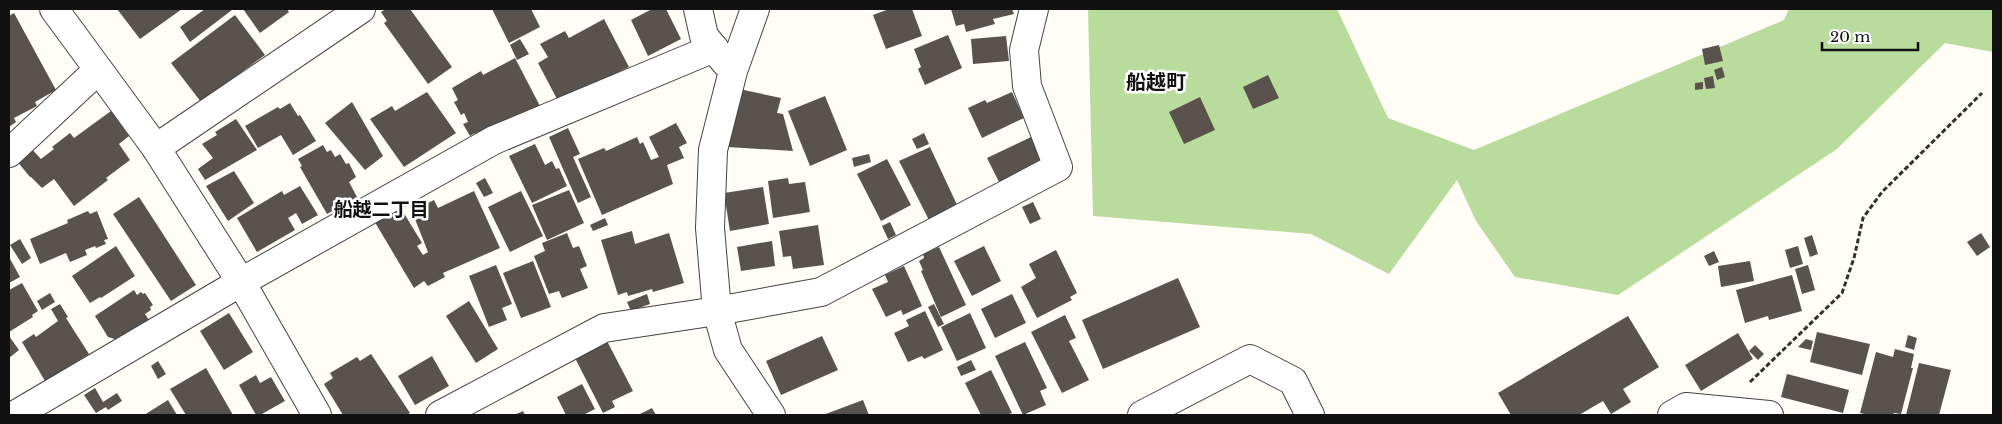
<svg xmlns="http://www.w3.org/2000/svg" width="2002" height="424" font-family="'Libre Baskerville','Noto Sans JP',serif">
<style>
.forest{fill:#b9dc9c}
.building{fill:#5a524d}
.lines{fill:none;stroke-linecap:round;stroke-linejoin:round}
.street-casing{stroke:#444;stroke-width:30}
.path{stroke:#333;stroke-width:3;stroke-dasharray:5 2.5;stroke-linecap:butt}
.street{stroke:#fff;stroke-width:28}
.labels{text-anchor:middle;stroke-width:5;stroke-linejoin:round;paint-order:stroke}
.neighbourhood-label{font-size:19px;font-weight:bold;fill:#111;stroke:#fff}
.quarter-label{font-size:20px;font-weight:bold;fill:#111;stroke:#fff}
</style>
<rect width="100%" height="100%" fill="#fffdf5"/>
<polygon class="forest" points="1088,9 1337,9 1388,118 1474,150 1784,20 1789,9 1993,9 1993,52 1945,43 1837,149 1618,295 1515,277 1476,221 1457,180 1389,274 1311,234 1093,216"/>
<g class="building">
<polygon points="117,9 182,9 140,39"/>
<polygon points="205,9 231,9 232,10 190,42 180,27"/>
<polygon points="243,9 287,9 289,12 260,33"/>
<polygon points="386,9 410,9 452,67 428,84 384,23 387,21 381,12"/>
<polygon points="492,9 531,9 540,27 509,43"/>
<polygon points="652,9 666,9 681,39 648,56 631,20"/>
<polygon points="889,9 912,9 922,36 886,49 873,15"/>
<polygon points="951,9 1012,9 1014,14 993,19 995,24 966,32 964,24 956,26"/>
<polygon points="14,13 56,90 35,102 37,106 14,118 16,122 9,127 9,16"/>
<polygon points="235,15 265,55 201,102 171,63"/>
<polygon points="604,19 629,67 558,101 538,63 548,57 540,44 565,31 569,38"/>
<polygon points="948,35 962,68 925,85 918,69 921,67 914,49"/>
<polygon points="1006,36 1009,61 973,64 971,39"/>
<polygon points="520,39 529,54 517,60 510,45"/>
<polygon points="1719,45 1723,61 1705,65 1702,49"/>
<polygon points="515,58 540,106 476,136 475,133 470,136 463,124 468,122 464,113 461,115 454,102 458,100 452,88 481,71 483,75"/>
<polygon points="1722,67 1725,77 1717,80 1714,70"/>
<polygon points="1268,75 1279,98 1253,109 1243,87"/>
<polygon points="1713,76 1715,88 1706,89 1704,78"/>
<polygon points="1703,82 1703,89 1695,90 1695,83"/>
<polygon points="739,89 781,98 777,113 783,114 793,151 728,147 730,122"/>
<polygon points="427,92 456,133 404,167 370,119 392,106 395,111"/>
<polygon points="1012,92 1024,118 982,138 968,108 985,100 987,103"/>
<polygon points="825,96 847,150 810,166 788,111"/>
<polygon points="1200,97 1215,130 1184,144 1169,112"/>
<polygon points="352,102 383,156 365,170 325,123"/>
<polygon points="290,103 298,116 300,115 316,141 293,155 281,135 258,148 245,126 278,107 280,109"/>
<polygon points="111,111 129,136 119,144 130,160 106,178 108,180 74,206 54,179 42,188 31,177 30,177 16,160 28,145 41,159 54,149 52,147 70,133 74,138"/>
<polygon points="236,119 257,150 205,180 198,169 213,158 202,144 217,135 215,132"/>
<polygon points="676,123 687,143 679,147 684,158 667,165 673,184 602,215 578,159 604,148 606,151 637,137 640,144 643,142 651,160 659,157 649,137"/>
<polygon points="568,128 580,154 573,157 591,197 578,203 549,137"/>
<polygon points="924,133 929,144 917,149 912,139"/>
<polygon points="1033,136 1047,165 1001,186 987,158"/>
<polygon points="535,144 545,165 552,161 556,169 559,168 567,186 532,203 509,156"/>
<polygon points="323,145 327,152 331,150 335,157 340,154 346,164 349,163 356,177 349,182 357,197 327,214 300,167 302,166 298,159"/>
<polygon points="930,147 959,209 930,222 899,161"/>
<polygon points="869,154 871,162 854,167 852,158"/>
<polygon points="887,159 911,205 881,221 857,174"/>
<polygon points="234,171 254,203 228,221 206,186"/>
<polygon points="485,178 493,193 484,197 476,183"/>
<polygon points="788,178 789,184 805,182 810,212 773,218 768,181"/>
<polygon points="300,186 318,215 302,224 296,213 288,218 295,230 257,252 237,218 282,191 284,195"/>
<polygon points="763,187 769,224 730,231 724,193"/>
<polygon points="569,190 584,223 547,240 532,205"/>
<polygon points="474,191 500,248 443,273 445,277 428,286 424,281 414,288 373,219 399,205 422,243 417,246 423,255 428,252 413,214 424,209 422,206 434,200 438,208"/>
<polygon points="521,191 543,236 510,252 488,207"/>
<polygon points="139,197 196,285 171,301 113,214"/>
<polygon points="1033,202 1041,219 1030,224 1022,207"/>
<polygon points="88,211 90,214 97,211 108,239 104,240 106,244 96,248 95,246 85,250 87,255 70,262 66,253 40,264 30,239 68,223 67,220"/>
<polygon points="605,218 608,225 593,231 590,225"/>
<polygon points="890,222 896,235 888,239 882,226"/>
<polygon points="818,225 824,265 793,269 791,256 783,257 779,231"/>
<polygon points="632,231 635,244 669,233 684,283 653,292 652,289 628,296 627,292 618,295 601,240"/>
<polygon points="567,233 573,248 579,246 587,266 580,269 588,288 562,298 559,291 549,294 534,256 545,251 542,243"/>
<polygon points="1981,233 1990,247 1977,256 1967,242"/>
<polygon points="1812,235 1818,254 1810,257 1804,238"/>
<polygon points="20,239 31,258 22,264 10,245"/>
<polygon points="772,241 775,266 741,271 737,247"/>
<polygon points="116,246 135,276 101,298 100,297 90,303 72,276"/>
<polygon points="984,246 1001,281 972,296 954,261"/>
<polygon points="1798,246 1803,264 1790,268 1785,250"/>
<polygon points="939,247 966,305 941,317 921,271 923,270 919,261 924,258 923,254"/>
<polygon points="1056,250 1077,293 1070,297 1072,300 1037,318 1021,287 1036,278 1029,264"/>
<polygon points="1714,251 1719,262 1709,266 1704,256"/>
<polygon points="9,257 20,277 9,283"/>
<polygon points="533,261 551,307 521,318 503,273"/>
<polygon points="1750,261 1754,281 1721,287 1718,266"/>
<polygon points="496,265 512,304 502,308 507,320 489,327 469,276"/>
<polygon points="1808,265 1815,290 1802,294 1795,269"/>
<polygon points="904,266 922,306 903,315 901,310 886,317 872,289 888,282 885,275"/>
<polygon points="1792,275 1802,311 1769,320 1768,316 1745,323 1736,290"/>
<polygon points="1178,278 1200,327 1103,369 1082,320"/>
<polygon points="22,283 38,311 32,315 33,317 9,332 9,290"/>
<polygon points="134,290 137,295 141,292 143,294 145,293 153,305 150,307 151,310 145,314 149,320 118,340 108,337 95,316"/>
<polygon points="50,293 55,302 42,310 37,301"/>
<polygon points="647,294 650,304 631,311 627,302"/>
<polygon points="1012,294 1026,323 995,338 981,309"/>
<polygon points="469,301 498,349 476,363 446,316"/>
<polygon points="60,304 68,317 66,318 89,354 45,381 22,342 34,334 36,337 58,321 51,309"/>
<polygon points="934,304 944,324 938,327 928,307"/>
<polygon points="925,311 943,350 924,359 922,356 908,362 894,333 909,326 906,320"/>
<polygon points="229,313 253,352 224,370 200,331"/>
<polygon points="970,313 986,348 957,361 941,327"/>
<polygon points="1065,315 1076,338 1069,341 1089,380 1062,393 1031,332"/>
<polygon points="1628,316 1659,367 1623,389 1631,402 1611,414 1603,401 1579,415 1511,415 1498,393"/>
<polygon points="1817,332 1870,344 1862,375 1810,362"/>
<polygon points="1738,333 1753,359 1701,391 1685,365"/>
<polygon points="1908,335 1917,338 1914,350 1905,347"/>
<polygon points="9,336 19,350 9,358"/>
<polygon points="822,336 838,370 781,395 766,361"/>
<polygon points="1806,339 1813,341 1811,350 1798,347"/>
<polygon points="607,341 633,391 612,401 615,407 603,413 575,358"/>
<polygon points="1025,342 1047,388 1040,391 1046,405 1023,415 995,356"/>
<polygon points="1755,345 1764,354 1758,360 1749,351"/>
<polygon points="1895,349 1914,354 1911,368 1913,368 1901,414 1894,413 1893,415 1868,415 1860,413 1876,352 1893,357"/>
<polygon points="371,354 410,413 407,415 343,415 324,384 333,378 330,373 357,357 360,361"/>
<polygon points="432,356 449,386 415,405 398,376"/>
<polygon points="971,360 976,370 961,376 957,367"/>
<polygon points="158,361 166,374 158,379 151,366"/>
<polygon points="1919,363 1951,370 1939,415 1906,415"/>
<polygon points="206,368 233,415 186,415 170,389"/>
<polygon points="991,370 1012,413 1006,415 981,415 965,383"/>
<polygon points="1787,374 1849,390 1843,413 1781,397"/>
<polygon points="256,375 260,383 271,377 285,401 260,415 256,415 239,385"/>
<polygon points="582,384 595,409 583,415 566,415 557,397"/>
<polygon points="95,388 103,402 117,393 122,401 108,410 106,407 96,413 84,395"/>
<polygon points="168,400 177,415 144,415"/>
<polygon points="863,400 869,415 823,415"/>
<polygon points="652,408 656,415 638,415"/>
<polygon points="523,411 525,415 514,415"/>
</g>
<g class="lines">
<defs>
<g id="street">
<polyline points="54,9 156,148 241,282 317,415"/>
<polyline points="698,9 704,36 725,62"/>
<polyline points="755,9 733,71 713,150 710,228 717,311 728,350 771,415"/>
<polyline points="156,148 361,9"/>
<polyline points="9,153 98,70"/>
<polyline points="15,415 241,282 494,140 714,48"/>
<polyline points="440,415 604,328 717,311 821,292 1058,167 1027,86 1024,50 1034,9"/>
<polyline points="1142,415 1250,359 1293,381 1310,415"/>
<polyline points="1672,415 1686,407 1769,415"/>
</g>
</defs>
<use href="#street" class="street-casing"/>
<polyline class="path" points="1750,382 1842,293 1854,258 1863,218 1882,192 1982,93"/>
<use href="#street" class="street"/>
</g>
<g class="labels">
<g class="neighbourhood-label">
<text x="381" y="216">船越二丁目</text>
</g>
<g class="quarter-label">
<text x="1156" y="89">船越町</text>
</g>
</g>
<rect width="2002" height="424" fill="none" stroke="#111111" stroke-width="20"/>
<path d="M1822 42v8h96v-8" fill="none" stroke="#111111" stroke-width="2.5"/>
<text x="1830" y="42" font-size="15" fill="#111111" stroke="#ffffff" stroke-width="4" paint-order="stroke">20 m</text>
</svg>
